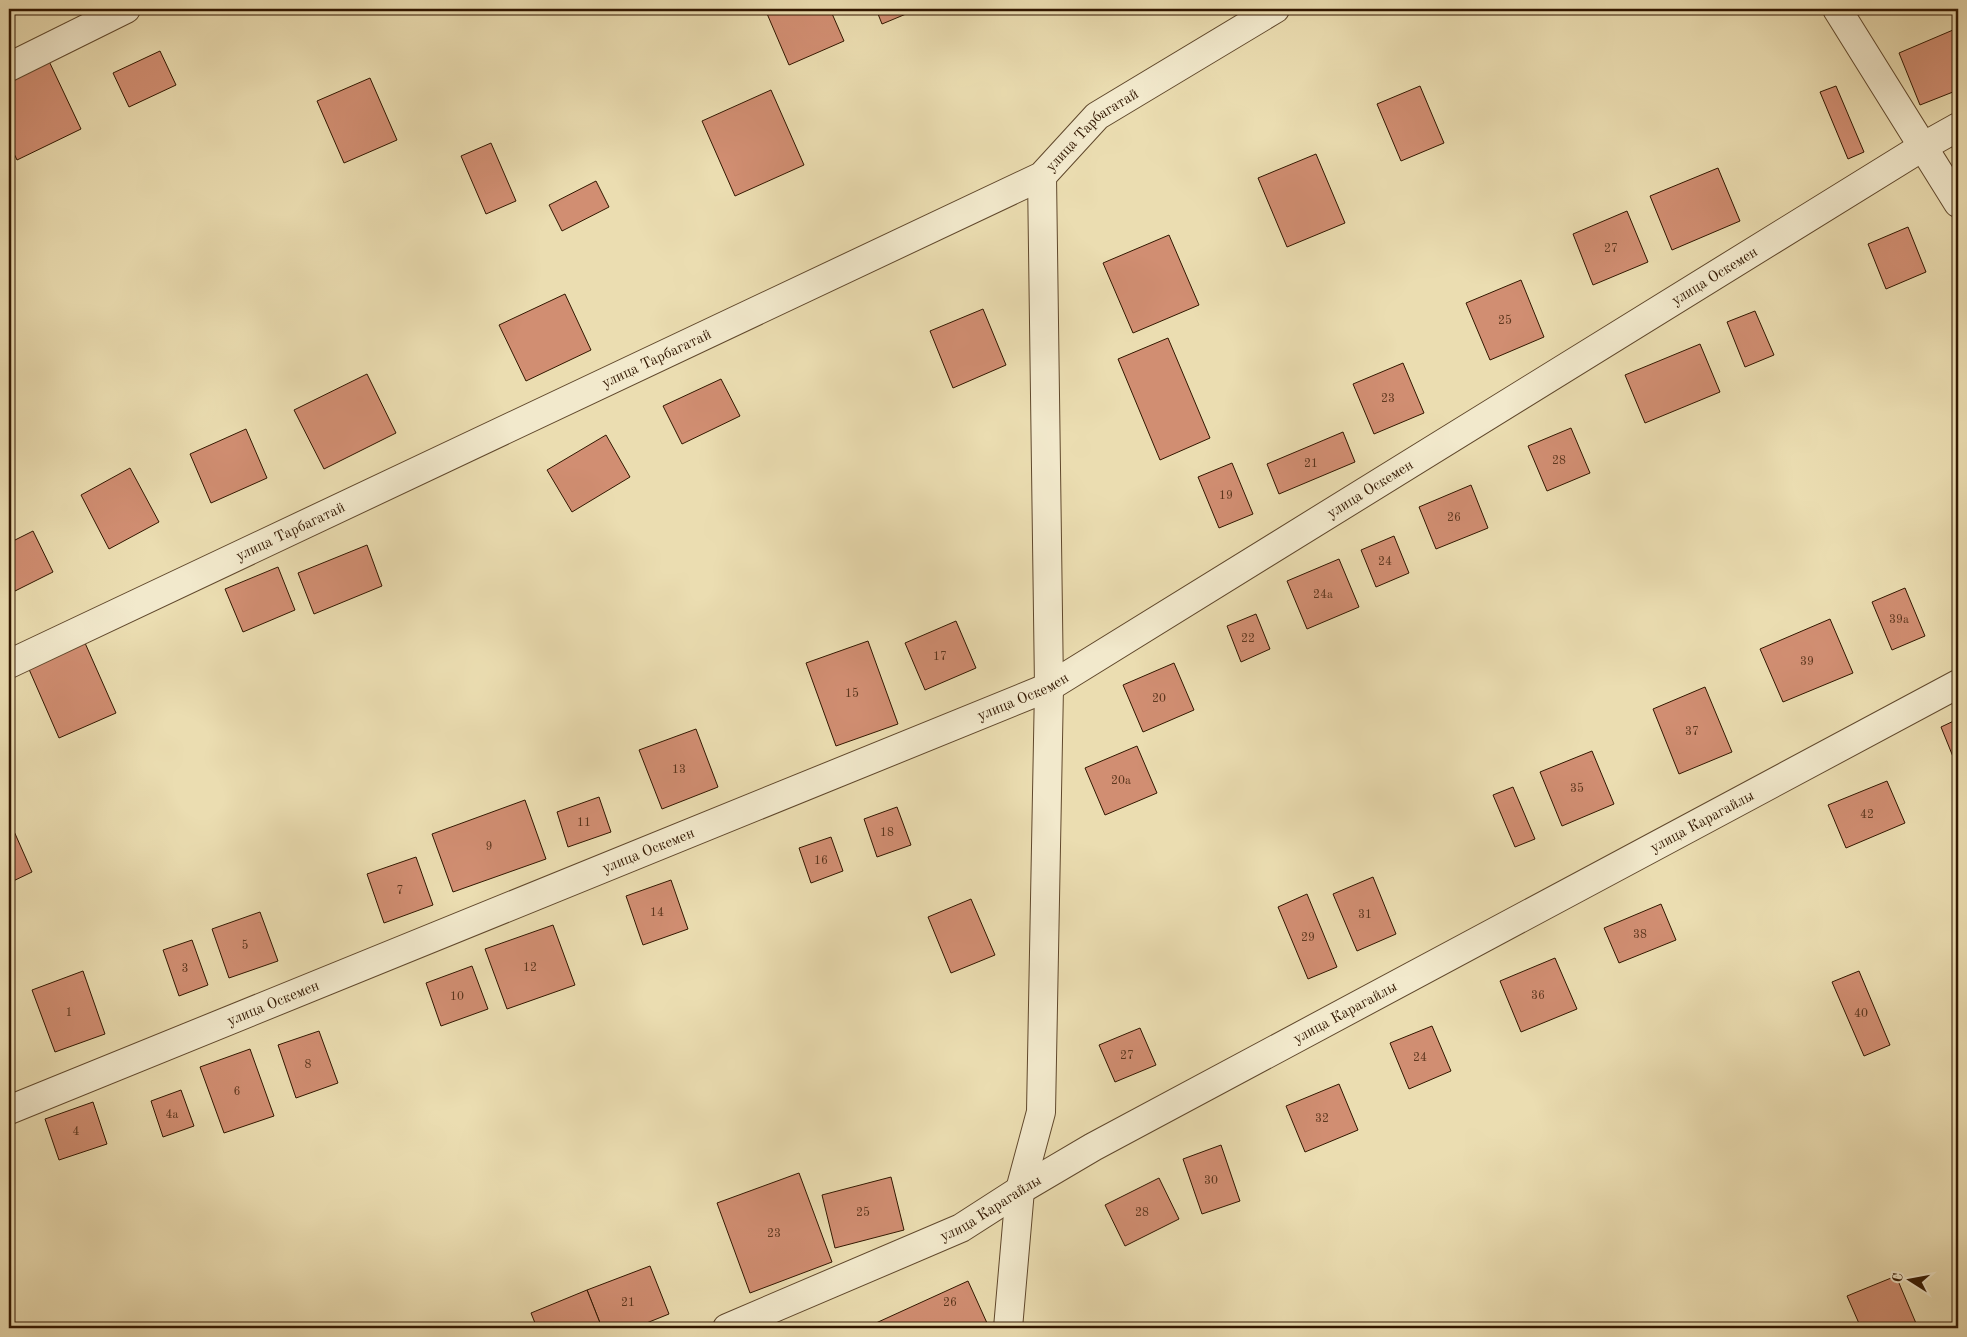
<svg xmlns="http://www.w3.org/2000/svg" width="1967" height="1337" font-family="'Old Standard TT',serif">
<style>
.building{fill:#d18e72;stroke:#321700}
.lines{fill:none;stroke-linecap:round;stroke-linejoin:round}
.minor-casing{stroke:#60482c;stroke-width:30}
.minor{stroke:#f2e9cc;stroke-width:28}
.labels{text-anchor:middle;stroke-width:4.5;stroke-linejoin:round;paint-order:stroke}
.number-label{font-size:12px;fill:#5a351c}
.street-label{font-size:15px;fill:#321700;stroke:#f2e9cc}
</style>
<rect width="100%" height="100%" fill="#ebddb1"/>
<filter id="stains"><feTurbulence type="fractalNoise" baseFrequency=".004" numOctaves="4"/><feColorMatrix values="0 0 0 0 .2 0 0 0 0 .09 0 0 0 0 .02 0 0 0 .5 -.17"/></filter>
<radialGradient id="worn" r=".72"><stop offset=".6" stop-color="#630" stop-opacity="0"/><stop offset="1" stop-color="#630" stop-opacity=".3"/></radialGradient>
<g class="building">
<polygon points="765,9 830,9 844,41 789,65"/>
<polygon points="876,9 918,9 882,24"/>
<polygon points="1953,30 1958,44 1958,90 1920,105 1899,53"/>
<polygon points="160,51 176,85 129,107 113,73"/>
<polygon points="47,57 81,129 17,160 9,143 9,75"/>
<polygon points="370,78 397,140 344,163 317,101"/>
<polygon points="1420,86 1444,143 1401,161 1377,104"/>
<polygon points="1836,86 1864,152 1848,159 1820,92"/>
<polygon points="771,90 804,165 735,196 702,121"/>
<polygon points="491,143 516,201 486,214 461,156"/>
<polygon points="1316,154 1345,223 1287,247 1258,178"/>
<polygon points="1718,168 1740,221 1672,250 1650,196"/>
<polygon points="596,181 609,207 562,231 549,205"/>
<polygon points="1627,211 1648,262 1593,285 1573,234"/>
<polygon points="1908,227 1926,272 1886,289 1868,244"/>
<polygon points="1169,235 1199,305 1133,333 1103,263"/>
<polygon points="1521,280 1544,337 1490,360 1466,303"/>
<polygon points="565,294 591,350 526,381 499,325"/>
<polygon points="983,309 1006,365 953,388 930,331"/>
<polygon points="1755,311 1774,355 1745,367 1727,322"/>
<polygon points="1168,338 1210,438 1160,460 1118,359"/>
<polygon points="1700,344 1720,392 1645,423 1625,375"/>
<polygon points="1403,363 1424,413 1374,434 1353,384"/>
<polygon points="367,374 396,433 324,469 294,410"/>
<polygon points="721,379 740,416 682,444 663,406"/>
<polygon points="1571,428 1590,473 1547,491 1528,446"/>
<polygon points="246,429 267,478 211,503 190,454"/>
<polygon points="1343,432 1355,462 1279,494 1267,464"/>
<polygon points="606,435 630,477 572,512 547,470"/>
<polygon points="1232,463 1253,514 1219,528 1198,477"/>
<polygon points="130,468 159,522 109,549 81,495"/>
<polygon points="1471,485 1488,528 1436,549 1419,507"/>
<polygon points="33,531 53,572 9,594 9,543"/>
<polygon points="1394,536 1409,573 1376,587 1361,550"/>
<polygon points="367,545 382,586 314,614 298,573"/>
<polygon points="1339,559 1359,607 1307,629 1287,581"/>
<polygon points="278,567 295,610 243,632 225,589"/>
<polygon points="1905,588 1925,636 1892,650 1872,602"/>
<polygon points="1256,614 1270,649 1241,662 1227,626"/>
<polygon points="1830,619 1853,673 1783,702 1760,649"/>
<polygon points="956,621 976,668 925,690 905,643"/>
<polygon points="868,641 898,724 836,746 806,663"/>
<polygon points="85,643 116,713 59,738 28,667"/>
<polygon points="1174,663 1194,710 1143,732 1123,685"/>
<polygon points="1705,687 1732,752 1679,774 1653,709"/>
<polygon points="1958,719 1958,769 1941,727"/>
<polygon points="696,729 718,787 662,809 639,750"/>
<polygon points="1137,746 1157,793 1105,815 1085,768"/>
<polygon points="1592,751 1614,804 1562,826 1540,772"/>
<polygon points="1887,781 1905,823 1846,848 1828,805"/>
<polygon points="1513,787 1535,839 1515,847 1493,795"/>
<polygon points="599,797 611,832 568,847 557,812"/>
<polygon points="525,800 546,859 453,892 432,834"/>
<polygon points="897,807 911,845 877,857 864,819"/>
<polygon points="9,820 32,872 9,883"/>
<polygon points="831,837 843,871 811,883 799,848"/>
<polygon points="416,857 433,905 384,923 367,874"/>
<polygon points="1373,877 1396,934 1357,951 1333,894"/>
<polygon points="671,880 688,929 643,945 626,896"/>
<polygon points="1307,894 1337,967 1308,979 1278,907"/>
<polygon points="971,899 995,955 951,973 928,917"/>
<polygon points="1661,904 1676,940 1619,963 1604,928"/>
<polygon points="260,912 278,961 229,978 212,929"/>
<polygon points="553,925 575,985 507,1009 485,949"/>
<polygon points="192,940 208,985 179,996 163,950"/>
<polygon points="1555,958 1577,1009 1521,1032 1500,981"/>
<polygon points="472,966 488,1009 441,1026 426,983"/>
<polygon points="83,971 105,1034 55,1052 32,990"/>
<polygon points="1859,971 1890,1045 1864,1056 1832,982"/>
<polygon points="1432,1026 1451,1071 1409,1089 1390,1043"/>
<polygon points="1140,1028 1156,1065 1115,1082 1099,1045"/>
<polygon points="319,1031 338,1083 296,1098 278,1045"/>
<polygon points="250,1049 274,1116 224,1133 200,1067"/>
<polygon points="1339,1084 1358,1130 1305,1152 1286,1106"/>
<polygon points="181,1090 194,1126 163,1137 151,1101"/>
<polygon points="93,1102 107,1144 59,1160 45,1119"/>
<polygon points="1221,1145 1240,1201 1202,1214 1183,1159"/>
<polygon points="799,1173 832,1262 750,1293 717,1203"/>
<polygon points="891,1177 904,1230 835,1248 822,1195"/>
<polygon points="1159,1178 1179,1219 1125,1246 1105,1205"/>
<polygon points="650,1266 669,1314 634,1328 602,1328 587,1290"/>
<polygon points="1896,1276 1918,1328 1861,1328 1847,1296"/>
<polygon points="968,1281 987,1323 975,1328 865,1328"/>
<polygon points="587,1290 602,1328 537,1328 531,1313"/>
</g>
<g class="lines">
<defs>
<g id="minor">
<polyline points="1837,9 1958,203"/>
<polyline points="9,67 126,9"/>
<path id="s1" d="M9 664 1042 176 1097 116 1275 9"/>
<path id="s2" d="M9 1110 1049 687 1924 146 1958 127"/>
<path id="s3" d="M727 1328 961 1228 1020 1190 1093 1147 1958 684"/>
<polyline points="1008,1328 1020,1190 1041,1112 1049,687 1042,176"/>
</g>
</defs>
<use href="#minor" class="minor-casing"/>
<use href="#minor" class="minor"/>
</g>
<g class="labels">
<g class="number-label">
<text x="1611" y="252">27</text>
<text x="1505" y="324">25</text>
<text x="1388" y="402">23</text>
<text x="1559" y="464">28</text>
<text x="1311" y="467">21</text>
<text x="1226" y="499">19</text>
<text x="1454" y="521">26</text>
<text x="1385" y="565">24</text>
<text x="1323" y="598">24а</text>
<text x="1899" y="623">39а</text>
<text x="1248" y="642">22</text>
<text x="940" y="660">17</text>
<text x="1807" y="665">39</text>
<text x="852" y="697">15</text>
<text x="1159" y="702">20</text>
<text x="1692" y="735">37</text>
<text x="679" y="773">13</text>
<text x="1121" y="784">20а</text>
<text x="1577" y="792">35</text>
<text x="1867" y="818">42</text>
<text x="584" y="826">11</text>
<text x="887" y="836">18</text>
<text x="489" y="850">9</text>
<text x="821" y="864">16</text>
<text x="400" y="894">7</text>
<text x="657" y="916">14</text>
<text x="1365" y="918">31</text>
<text x="1640" y="938">38</text>
<text x="1308" y="941">29</text>
<text x="245" y="949">5</text>
<text x="530" y="971">12</text>
<text x="185" y="972">3</text>
<text x="1538" y="999">36</text>
<text x="457" y="1000">10</text>
<text x="69" y="1016">1</text>
<text x="1861" y="1017">40</text>
<text x="1127" y="1059">27</text>
<text x="1420" y="1061">24</text>
<text x="308" y="1068">8</text>
<text x="237" y="1095">6</text>
<text x="172" y="1118">4а</text>
<text x="1322" y="1122">32</text>
<text x="76" y="1135">4</text>
<text x="1211" y="1184">30</text>
<text x="863" y="1216">25</text>
<text x="1142" y="1216">28</text>
<text x="774" y="1237">23</text>
<text x="628" y="1306">21</text>
<text x="950" y="1306">26</text>
</g>
<g class="street-label">
<text dy="5" stroke="none"><textPath href="#s1" startOffset="1211">улица Тарбагатай</textPath></text>
<text dy="5" stroke="none"><textPath href="#s2" startOffset="1905">улица Оскемен</textPath></text>
<text dy="5" stroke="none"><textPath href="#s1" startOffset="716">улица Тарбагатай</textPath></text>
<text dy="5" stroke="none"><textPath href="#s2" startOffset="1500">улица Оскемен</textPath></text>
<text dy="5" stroke="none"><textPath href="#s1" startOffset="311">улица Тарбагатай</textPath></text>
<text dy="5" stroke="none"><textPath href="#s2" startOffset="1095">улица Оскемен</textPath></text>
<text dy="5" stroke="none"><textPath href="#s3" startOffset="1100">улица Карагайлы</textPath></text>
<text dy="5" stroke="none"><textPath href="#s2" startOffset="690">улица Оскемен</textPath></text>
<text dy="5" stroke="none"><textPath href="#s2" startOffset="285">улица Оскемен</textPath></text>
<text dy="5" stroke="none"><textPath href="#s3" startOffset="695">улица Карагайлы</textPath></text>
<text dy="5" stroke="none"><textPath href="#s3" startOffset="290">улица Карагайлы</textPath></text>
</g>
</g>
<rect width="1967" height="1337" fill="none" stroke="#ebddb1" stroke-width="30"/>
<rect x="10" y="10" width="1947" height="1317" fill="none" stroke="#321700" stroke-width="2.5"/>
<rect x="15" y="15" width="1937" height="1307" fill="none" stroke="#321700"/>
<g transform="translate(1910 1280) rotate(281)" stroke="#f2e9cc" stroke-width="4" paint-order="stroke">
<path d="M0-4L9 19L0 12L-9 19Z" fill="#321700"/>
<text y="-8" font-size="14" font-weight="bold" text-anchor="middle" fill="#321700">С</text>
</g>
<rect width="100%" height="100%" filter="url(#stains)"/>
<rect width="100%" height="100%" fill="url(#worn)"/>
</svg>
